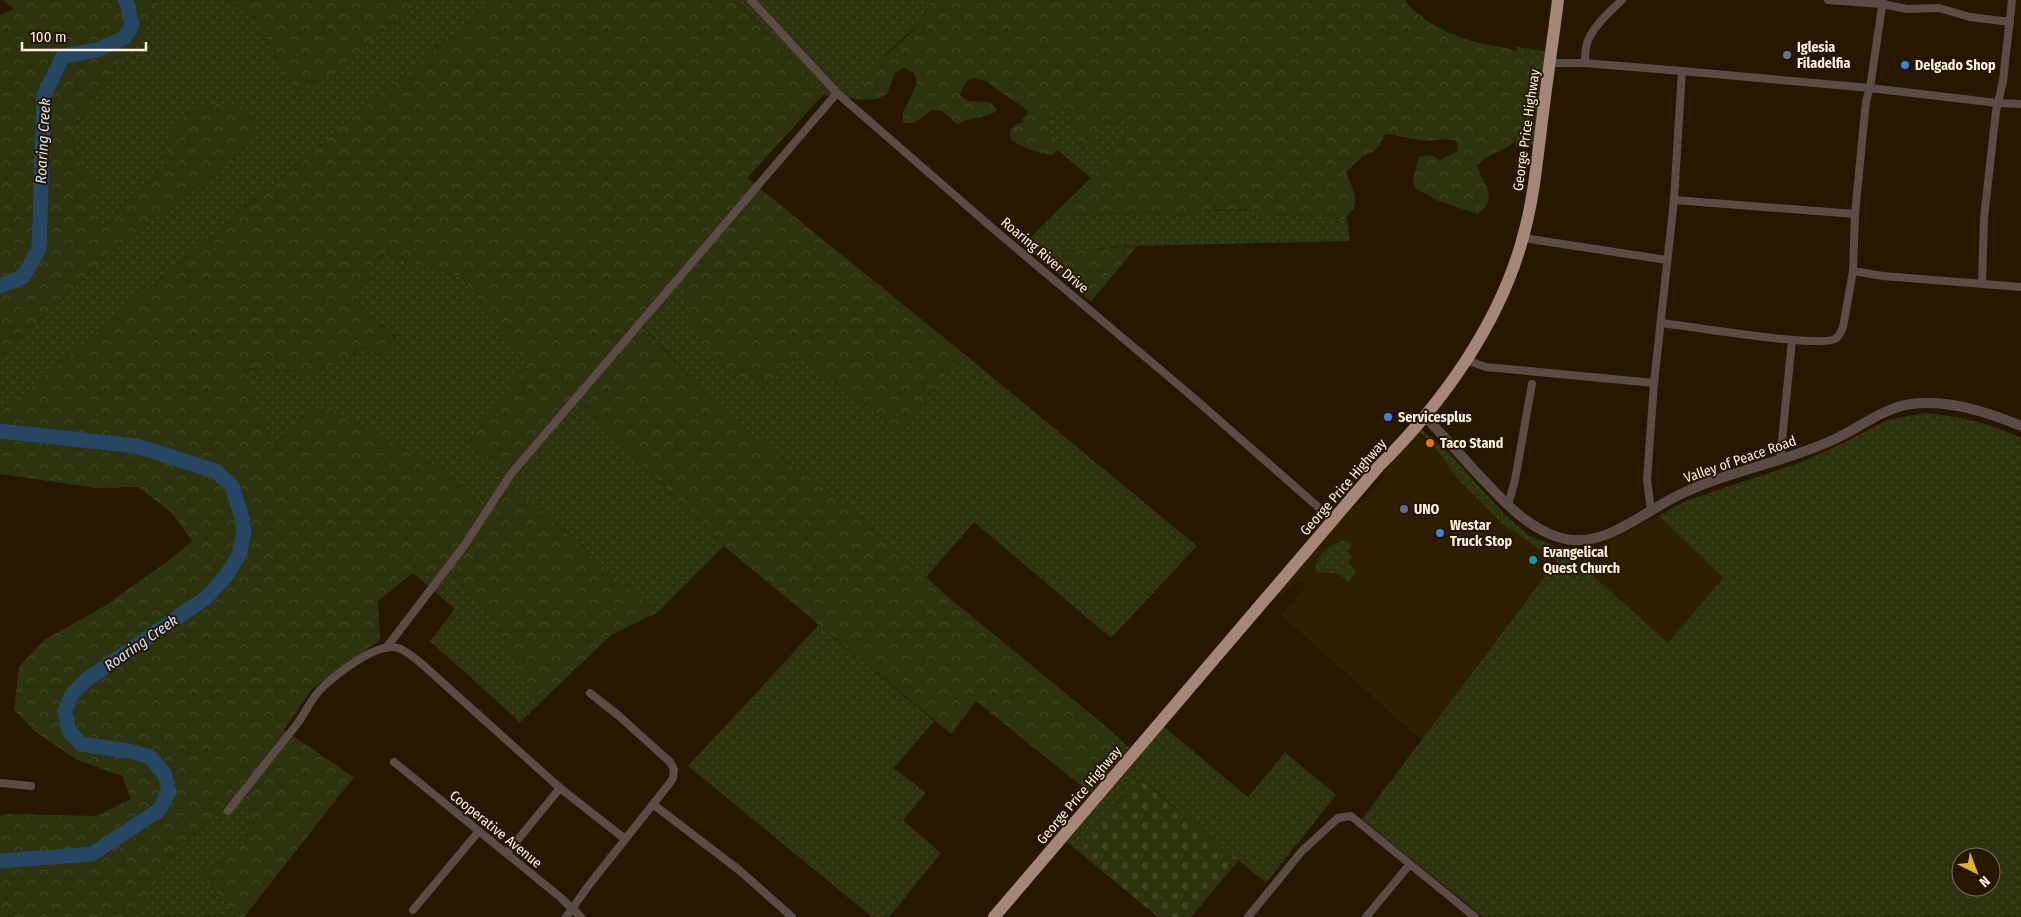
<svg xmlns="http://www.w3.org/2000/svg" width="2021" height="917" font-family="'Fira Sans Condensed',sans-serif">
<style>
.built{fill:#2e1f03;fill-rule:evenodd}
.grass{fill:url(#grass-dots);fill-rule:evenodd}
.forest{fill:url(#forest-crowns)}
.cemetery{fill:url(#cemetery-stones)}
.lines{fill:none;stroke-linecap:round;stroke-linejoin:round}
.river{stroke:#264662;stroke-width:15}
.minor{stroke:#5a4c45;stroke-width:8}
.tertiary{stroke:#5a4c45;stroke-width:10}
.trunk{stroke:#a68676;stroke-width:12}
.worship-dot{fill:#6b7280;stroke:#271700;stroke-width:2}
.shop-dot{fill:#3f7fe0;stroke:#271700;stroke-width:2}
.food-dot{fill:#e8710a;stroke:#271700;stroke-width:2}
.service-dot{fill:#5c6f8a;stroke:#271700;stroke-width:2}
.culture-dot{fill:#0f9aa8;stroke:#271700;stroke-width:2}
.labels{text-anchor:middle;stroke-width:4;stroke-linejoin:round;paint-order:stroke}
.poi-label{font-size:14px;font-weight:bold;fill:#fcf1e0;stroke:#271700;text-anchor:start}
.street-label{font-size:14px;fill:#fcf1e0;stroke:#271700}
.water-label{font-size:15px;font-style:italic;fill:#cfe5fa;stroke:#271700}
</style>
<defs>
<pattern id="grass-dots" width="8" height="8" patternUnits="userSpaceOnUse" patternTransform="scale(1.25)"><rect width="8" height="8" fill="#2d320f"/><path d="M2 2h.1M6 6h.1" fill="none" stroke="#424626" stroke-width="1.8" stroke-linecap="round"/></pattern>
<pattern id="forest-crowns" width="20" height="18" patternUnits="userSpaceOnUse" patternTransform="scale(1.25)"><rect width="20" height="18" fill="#2d320f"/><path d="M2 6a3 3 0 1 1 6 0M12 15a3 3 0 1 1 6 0" fill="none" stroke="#424626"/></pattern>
<pattern id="cemetery-stones" width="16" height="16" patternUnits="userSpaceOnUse" patternTransform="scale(1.25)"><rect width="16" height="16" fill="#2d320f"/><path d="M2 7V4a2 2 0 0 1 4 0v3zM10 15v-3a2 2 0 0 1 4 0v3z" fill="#424626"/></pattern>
</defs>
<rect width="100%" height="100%" fill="#271700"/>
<g class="built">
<path d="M1417 431 1430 441 1457 478 1541 550 1559 556 1421 740 1281 615 1305 588 1303 582 1293 584 1281 596 1278 593 1352 508 1370 494 1383 479 1389 463ZM1339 541 1347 551V563L1341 575 1334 572 1323 552Z"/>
<polygon points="1659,516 1723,578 1668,644 1564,550 1598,547"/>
</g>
<g class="grass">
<polygon points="162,0 228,0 252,15 286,76 297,91 326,77 423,0 493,0 0,413 0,357 115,249 235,158 173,128 166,164 98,229 94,214 99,181 83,171 70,133 119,60 147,27"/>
<polygon points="735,0 931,0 920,23 886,54 860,91 864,100 823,95"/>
<polygon points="1517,47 1545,51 1533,145 1516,147"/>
<polygon points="1053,80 1153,95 1091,178 1022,120"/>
<polygon points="1345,208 1350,241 1137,246 1033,253 1023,245 1053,215"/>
<polygon points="382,254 462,277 527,365 469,440 506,473 574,395 724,546 657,613 513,487 488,512 436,467 386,439 305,413 288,434 272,445 243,369 315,373 365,347 383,358 396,337 354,301"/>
<polygon points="681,275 798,355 900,431 963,353 1197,546 1111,638 974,522 926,578 851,509 728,418 640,323"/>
<path d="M1925 413C1961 417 1988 422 2021 438V917H1483L1362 819 1559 557 1541 550 1503 524 1457 478 1430 441 1417 431 1420 428 1451 455 1504 514 1530 536 1564 550 1668 643 1723 578 1659 516 1685 501 1802 462 1841 444 1887 420ZM1961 857H1991V887H1961Z"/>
<path d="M1346 540 1352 545 1347 551 1353 557 1348 563 1357 572 1348 582C1334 568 1332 576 1316 571 1314 556 1332 542 1346 540Z"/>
<polygon points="413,573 452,576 490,614 539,704 520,722 430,641 455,609"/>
<polygon points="819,625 934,721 894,768 926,793 903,820 941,853 889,917 872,917 688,766"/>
<polygon points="1164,727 1248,797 1285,752 1336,795 1266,883 1141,779 1079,852 1067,842"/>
<polygon points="1108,728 1129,748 1091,793 1074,780 1080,781 1113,737"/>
<polygon points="252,787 247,841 200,875 239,917 134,917 176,848"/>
</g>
<g class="forest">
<polygon points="3,0 162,0 147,27 119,60 70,133 83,171 99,181 94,214 98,229 165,164 173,128 200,104 237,104 251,118 255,131 235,158 115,249 0,357 0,15 14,9"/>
<polygon points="228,0 423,0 326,78 297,92 286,76 252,15"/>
<path d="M493 0H735L823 95 747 178 963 353 900 431 798 355 765 388 724 368 693 326 681 276 640 324 728 418 851 509 947 596 1108 728C1110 732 1113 735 1113 739 1113 749 1094 774 1086 779 1082 782 1078 781 1074 780L976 701 951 734 724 546 574 395 506 474 469 440 527 365 462 277 382 254 355 301 396 338 384 358 365 347 315 373 243 369 272 445 288 434 305 413 325 405 436 467 488 512 513 487 657 613 611 635 539 704 490 614 452 576 413 573 378 601 380 640 312 689 284 730 354 777 244 917H239L200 875 247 841 252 787 176 848 134 917H0V816L8 814 96 816 131 799 122 776 77 760 37 733 14 710 19 667 44 640 103 607 168 561 192 541 172 513 138 487 97 488 0 474V413Z"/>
<path d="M931 0H1406L1405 2C1425 23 1455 38 1484 44 1500 47 1514 48 1528 57 1533 76 1528 129 1513 143 1502 153 1488 153 1477 165 1483 186 1500 196 1478 214L1436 200 1415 188 1413 179 1419 157 1430 155 1440 160 1458 151 1456 141C1442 137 1433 142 1420 140 1408 139 1397 135 1385 134L1380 145 1373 152 1363 156 1346 172C1354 194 1364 205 1341 221L1240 210 1209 211 1176 217 1164 212 1053 215 1091 178 1134 119C1121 120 1107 126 1095 133L1092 145 1081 146 1064 106 1054 108C1043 125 1051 131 1060 146L1054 155C1037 154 1025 148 1011 140L1010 129 1019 123 1030 121 1028 111C1020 104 1010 99 1002 93 986 82 969 65 960 95L968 101 990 102 998 110C984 120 972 115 958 125L942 111 932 110 914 123H903V113L917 83 914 73 904 68 895 73 887 94 877 99 864 100 860 91C872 61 899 47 919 24 924 18 928 7 931 0Z"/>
<polygon points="1137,246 1091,302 1033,253"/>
</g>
<polygon class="cemetery" points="1140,779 1239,860 1191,917 1158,917 1079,852"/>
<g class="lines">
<g class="river">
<polyline points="0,286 23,277 39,249 44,95 63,56 97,50 124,38 132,25 126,0 125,0"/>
<polyline points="0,431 137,446 215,471 232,486 242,518 244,533 239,555 226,576 207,597 86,680 72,694 65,711 69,731 81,744 129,751 150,757 164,773 169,791 159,810 92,854 0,861"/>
</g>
<g class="minor">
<polyline points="751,0 837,93 990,226 1188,393 1333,520"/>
<polyline points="1828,0 1882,4 1907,9 1939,8 1970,17 2010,22"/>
<polyline points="1550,63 1584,63 1682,71 1870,88 1997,103 2021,104"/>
<path d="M1584 63C1586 58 1585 53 1586 47 1589 30 1610 11 1622 0"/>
<polyline points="1674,200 1855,214"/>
<polyline points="1523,238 1667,260"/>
<polyline points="1853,271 1883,276 2021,287"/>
<polyline points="1982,284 1984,218 1996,111 2003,81 2012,0"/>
<path d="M1661 323C1689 326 1818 348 1835 339 1839 337 1841 332 1843 327L1853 271 1855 214 1866 101 1870 88 1883 0"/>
<polyline points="1466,360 1486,367 1654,383"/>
<polyline points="1780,460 1792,340"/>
<polyline points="1508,505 1515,480 1532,384"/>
<polyline points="1651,510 1647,480 1654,383 1674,200 1682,71"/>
<polyline points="386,648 464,546 511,474 837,93"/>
<polyline points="394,762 560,897 581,917"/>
<polyline points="0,783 31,786"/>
<polyline points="654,805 739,870 792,917"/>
<path d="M228 811C251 782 274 753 297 724 305 713 311 699 321 689 336 674 371 647 392 647 403 647 414 658 422 664L560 788 625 839"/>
<polyline points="507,853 560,788"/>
<polyline points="413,910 479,831"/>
<polyline points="566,917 589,885 669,784 673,778 674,769 670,762 619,716 590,693"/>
<polyline points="1248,917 1302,851 1338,818 1351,816 1475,917"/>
<polyline points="1366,917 1410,864"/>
</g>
<path class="tertiary" d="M1424 415C1441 434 1458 452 1475 471 1500 497 1524 527 1561 538 1601 550 1641 514 1675 497 1723 472 1779 464 1828 442 1856 431 1881 408 1911 404 1948 399 1987 412 2021 426"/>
<path class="trunk" d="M994 917 1379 466C1442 404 1500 323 1523 237 1534 198 1537 160 1542 121 1547 80 1553 40 1558 0"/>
</g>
<circle class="worship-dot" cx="1787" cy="55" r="5"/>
<g class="shop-dot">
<circle cx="1905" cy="65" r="5"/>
<circle cx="1388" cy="417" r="5"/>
<circle cx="1440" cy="533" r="5"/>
</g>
<circle class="food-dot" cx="1430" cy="443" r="5"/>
<circle class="service-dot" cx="1404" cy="509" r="5"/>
<circle class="culture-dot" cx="1533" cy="560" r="5"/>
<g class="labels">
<g class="poi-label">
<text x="1797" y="52">Iglesia<tspan x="1797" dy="16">Filadelfia</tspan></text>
<text x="1915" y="70">Delgado Shop</text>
<text x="1398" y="422">Servicesplus</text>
<text x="1440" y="448">Taco Stand</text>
<text x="1414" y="514">UNO</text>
<text x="1450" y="530">Westar<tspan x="1450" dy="16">Truck Stop</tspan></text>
<text x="1543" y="557">Evangelical<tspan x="1543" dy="16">Quest Church</tspan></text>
</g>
<g class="street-label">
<text transform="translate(1526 130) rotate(-82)" y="5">George Price Highway</text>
<text transform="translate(1045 255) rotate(40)" y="5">Roaring River Drive</text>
<text transform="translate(1740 459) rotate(-19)" y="5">Valley of Peace Road</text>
<text transform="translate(1343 487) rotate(-49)" y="5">George Price Highway</text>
<text transform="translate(1079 795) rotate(-50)" y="5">George Price Highway</text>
<text transform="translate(496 829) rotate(39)" y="5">Cooperative Avenue</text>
</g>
<g class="water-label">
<text transform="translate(43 141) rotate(-87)" y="5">Roaring Creek</text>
<text transform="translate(141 643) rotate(-35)" y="5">Roaring Creek</text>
</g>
</g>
<g transform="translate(1976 872) rotate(138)"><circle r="24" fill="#271700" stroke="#7c6e5a"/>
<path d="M0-4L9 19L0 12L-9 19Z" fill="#d8b434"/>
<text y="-8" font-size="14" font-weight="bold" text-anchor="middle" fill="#fcf1e0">N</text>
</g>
<path d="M22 42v8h124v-8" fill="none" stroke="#fcf1e0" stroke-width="2.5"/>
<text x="30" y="42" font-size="15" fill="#fcf1e0" stroke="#271700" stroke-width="4" paint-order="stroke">100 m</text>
</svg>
